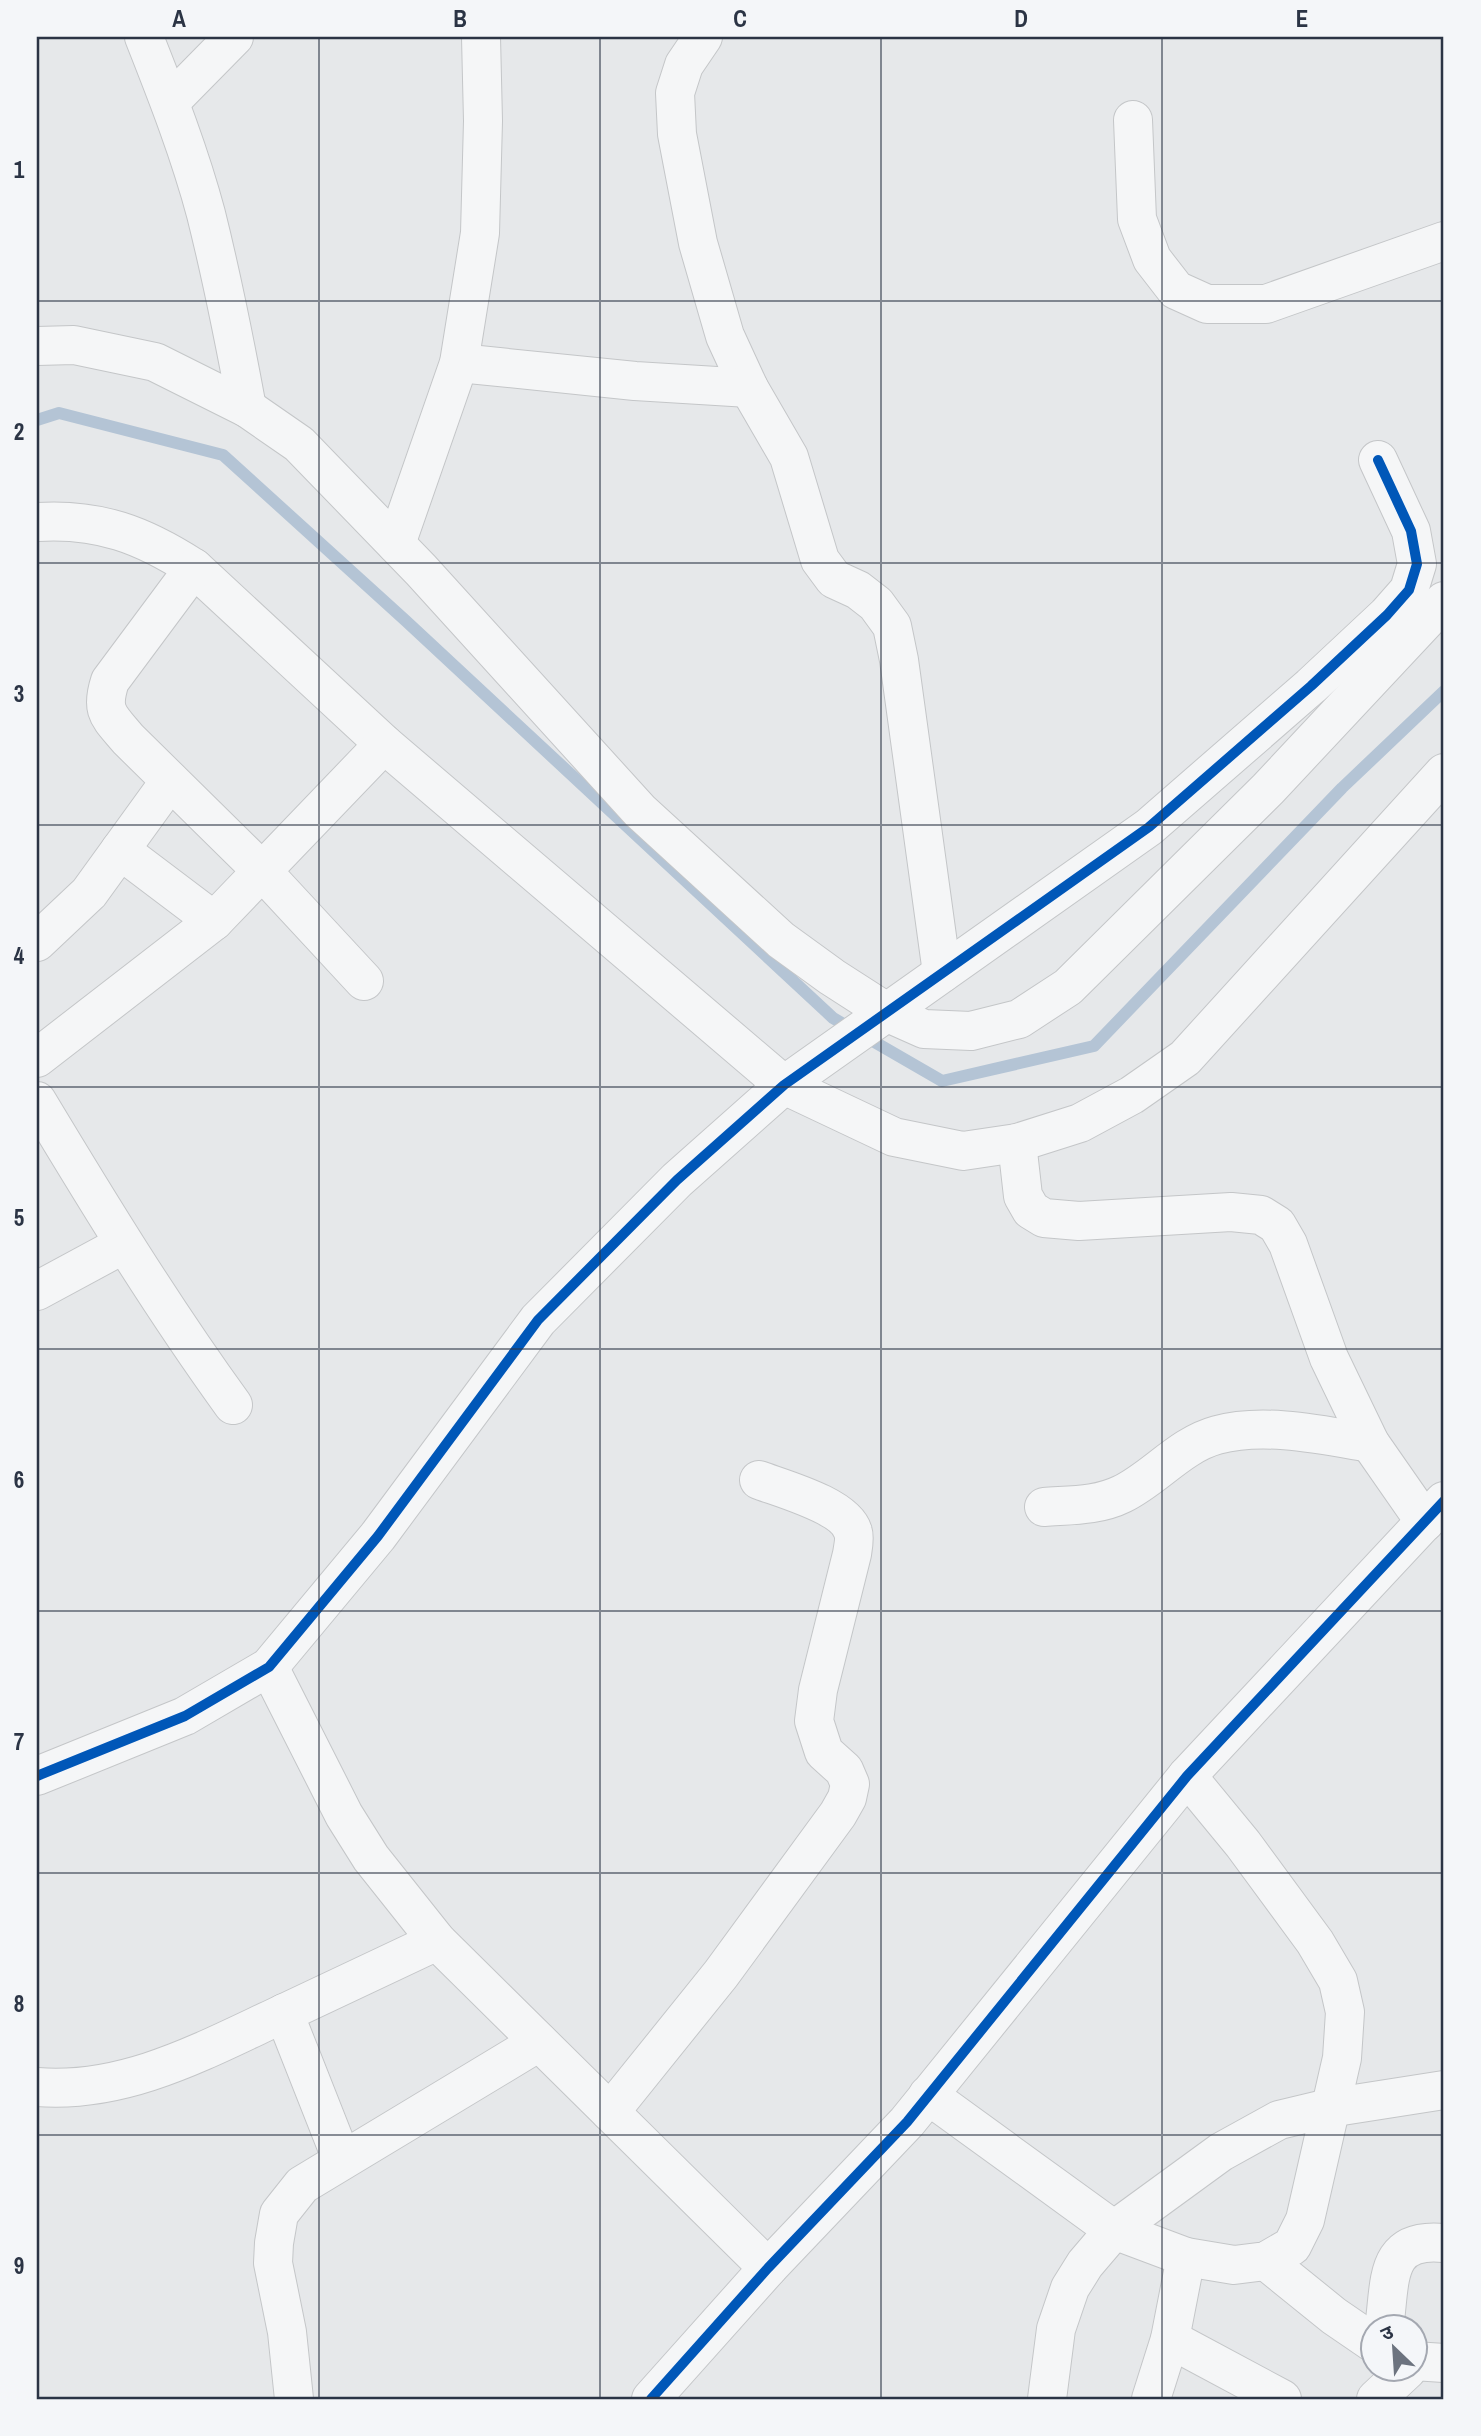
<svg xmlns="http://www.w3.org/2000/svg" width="1481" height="2436" font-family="'Archivo Narrow','Noto Sans Devanagari',sans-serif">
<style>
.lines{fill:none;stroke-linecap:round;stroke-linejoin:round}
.stream{stroke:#b4c4d5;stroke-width:12}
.minor-casing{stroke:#c4c6c8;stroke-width:40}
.minor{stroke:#f5f6f7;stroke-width:38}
.cycleway-casing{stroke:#f4f6f9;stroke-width:15}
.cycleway{stroke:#0057b8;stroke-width:10}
.grid{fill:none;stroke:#2b3445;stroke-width:2;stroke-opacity:0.55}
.neatline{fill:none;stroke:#2b3445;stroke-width:2.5}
.grid-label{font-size:23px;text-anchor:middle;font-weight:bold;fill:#2b3445}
</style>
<rect width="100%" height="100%" fill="#e6e8ea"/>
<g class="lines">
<polyline class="stream" points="37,420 59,413 223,455 406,621 833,1018 942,1081 1094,1046 1342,788 1444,691"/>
<defs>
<g id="minor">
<path d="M144 37C167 95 190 154 206 214 222 278 235 343 247 408"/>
<polyline points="703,37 684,65 675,93 677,134 698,243 725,336 749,388 789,457 820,560 834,579 858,590 876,604 892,626 899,660 942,973"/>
<polyline points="170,102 234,37"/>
<polyline points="1133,120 1137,219 1152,259 1176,290 1207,304 1266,304 1444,241"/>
<polyline points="37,346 74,345 155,362 247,408 299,444 421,570 640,811 781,940 832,977 888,1013 924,1029 971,1031 1019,1019 1068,987 1268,789 1444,601"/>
<polyline points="459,363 635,381 749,388"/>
<path d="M37 522C99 518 143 535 194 568L384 744 784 1085 894 1137 963 1151 1017 1143 1080 1123 1132 1095 1185 1058 1444 773"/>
<polyline points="396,544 459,363 480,233 483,121 481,37"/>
<path d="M194 568 110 681C100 712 109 716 128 739L262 871 364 981"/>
<polyline points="120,850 214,921"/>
<polyline points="37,942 89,893 170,781"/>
<polyline points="37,1058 214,921 384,744"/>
<path d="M37 1101C99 1204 162 1307 233 1405"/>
<polyline points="1017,1143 1023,1196 1031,1210 1044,1218 1079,1221 1231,1212 1261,1215 1277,1225 1288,1244 1329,1358 1370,1443 1425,1522"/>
<polyline points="37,1291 124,1244"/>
<path d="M1044 1507C1070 1505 1098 1506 1122 1494 1155 1478 1180 1445 1217 1435 1264 1422 1323 1435 1370 1443"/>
<polyline points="269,1667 344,1815 371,1858 437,1941 768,2268"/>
<polyline points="37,1776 185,1716 269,1667 378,1536 538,1320 677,1180 784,1085 1149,827 1311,686 1387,615 1409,590 1417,564 1411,531 1378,460"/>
<polyline points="284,2013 342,2160"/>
<path d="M37 2087C124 2094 201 2052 278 2016 331 1991 384 1966 437 1941"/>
<polyline points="928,2095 1114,2230 1186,2257 1234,2265 1266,2261 1292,2246 1305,2220 1342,2058 1345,2012 1338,1981 1315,1942 1243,1844 1187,1776"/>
<path d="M610 2112 721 1974 838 1814 847 1798 850 1784 844 1770 824 1752 814 1721 818 1690 852 1554C853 1548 855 1538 853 1532 846 1506 783 1489 759 1480"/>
<polyline points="1266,2261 1334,2316 1372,2342"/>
<path d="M1384 2328C1391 2281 1383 2237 1444 2243"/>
<polyline points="1170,2339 1282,2399"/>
<polyline points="1414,2361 1444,2363"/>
<polyline points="294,2399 287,2332 273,2263 274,2243 279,2214 302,2185 539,2042"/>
<polyline points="651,2399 768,2268 907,2122 1187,1776 1444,1501"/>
<polyline points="1047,2399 1056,2329 1070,2288 1085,2264 1114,2230 1221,2152 1279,2120 1329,2108 1444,2090"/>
<polyline points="1151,2399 1170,2339 1186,2257"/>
<polyline points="1376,2399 1407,2370"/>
</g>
</defs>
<use href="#minor" class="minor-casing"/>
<use href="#minor" class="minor"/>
<defs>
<g id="cycleway">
<polyline points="37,1776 185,1716 269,1667 378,1536 538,1320 677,1180 784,1085 1149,827 1311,686 1387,615 1409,590 1417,564 1411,531 1378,460"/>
<polyline points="651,2399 768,2268 907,2122 1187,1776 1444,1501"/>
</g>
</defs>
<use href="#cycleway" class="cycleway-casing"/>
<use href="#cycleway" class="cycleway"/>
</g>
<path class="grid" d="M319 37V2399M600 37V2399M881 37V2399M1162 37V2399M37 301H1444M37 563H1444M37 825H1444M37 1087H1444M37 1349H1444M37 1611H1444M37 1873H1444M37 2135H1444"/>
<rect width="1481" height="2436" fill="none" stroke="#f4f6f9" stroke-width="77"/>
<g transform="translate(1394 2348) rotate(335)"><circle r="33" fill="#f4f6f9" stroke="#a4a8b1" stroke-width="2"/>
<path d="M0-5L12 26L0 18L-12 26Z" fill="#6c737f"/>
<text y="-10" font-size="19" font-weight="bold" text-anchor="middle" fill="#2b3445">उ</text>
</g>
<rect x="38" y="38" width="1404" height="2360" class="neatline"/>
<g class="grid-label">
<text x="179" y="27">A</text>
<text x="460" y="27">B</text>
<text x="740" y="27">C</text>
<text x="1021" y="27">D</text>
<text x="1302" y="27">E</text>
<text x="19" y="178">1</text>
<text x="19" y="440">2</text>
<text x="19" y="702">3</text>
<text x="19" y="964">4</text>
<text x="19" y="1226">5</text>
<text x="19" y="1488">6</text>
<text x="19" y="1750">7</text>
<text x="19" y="2012">8</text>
<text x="19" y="2274">9</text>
</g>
</svg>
